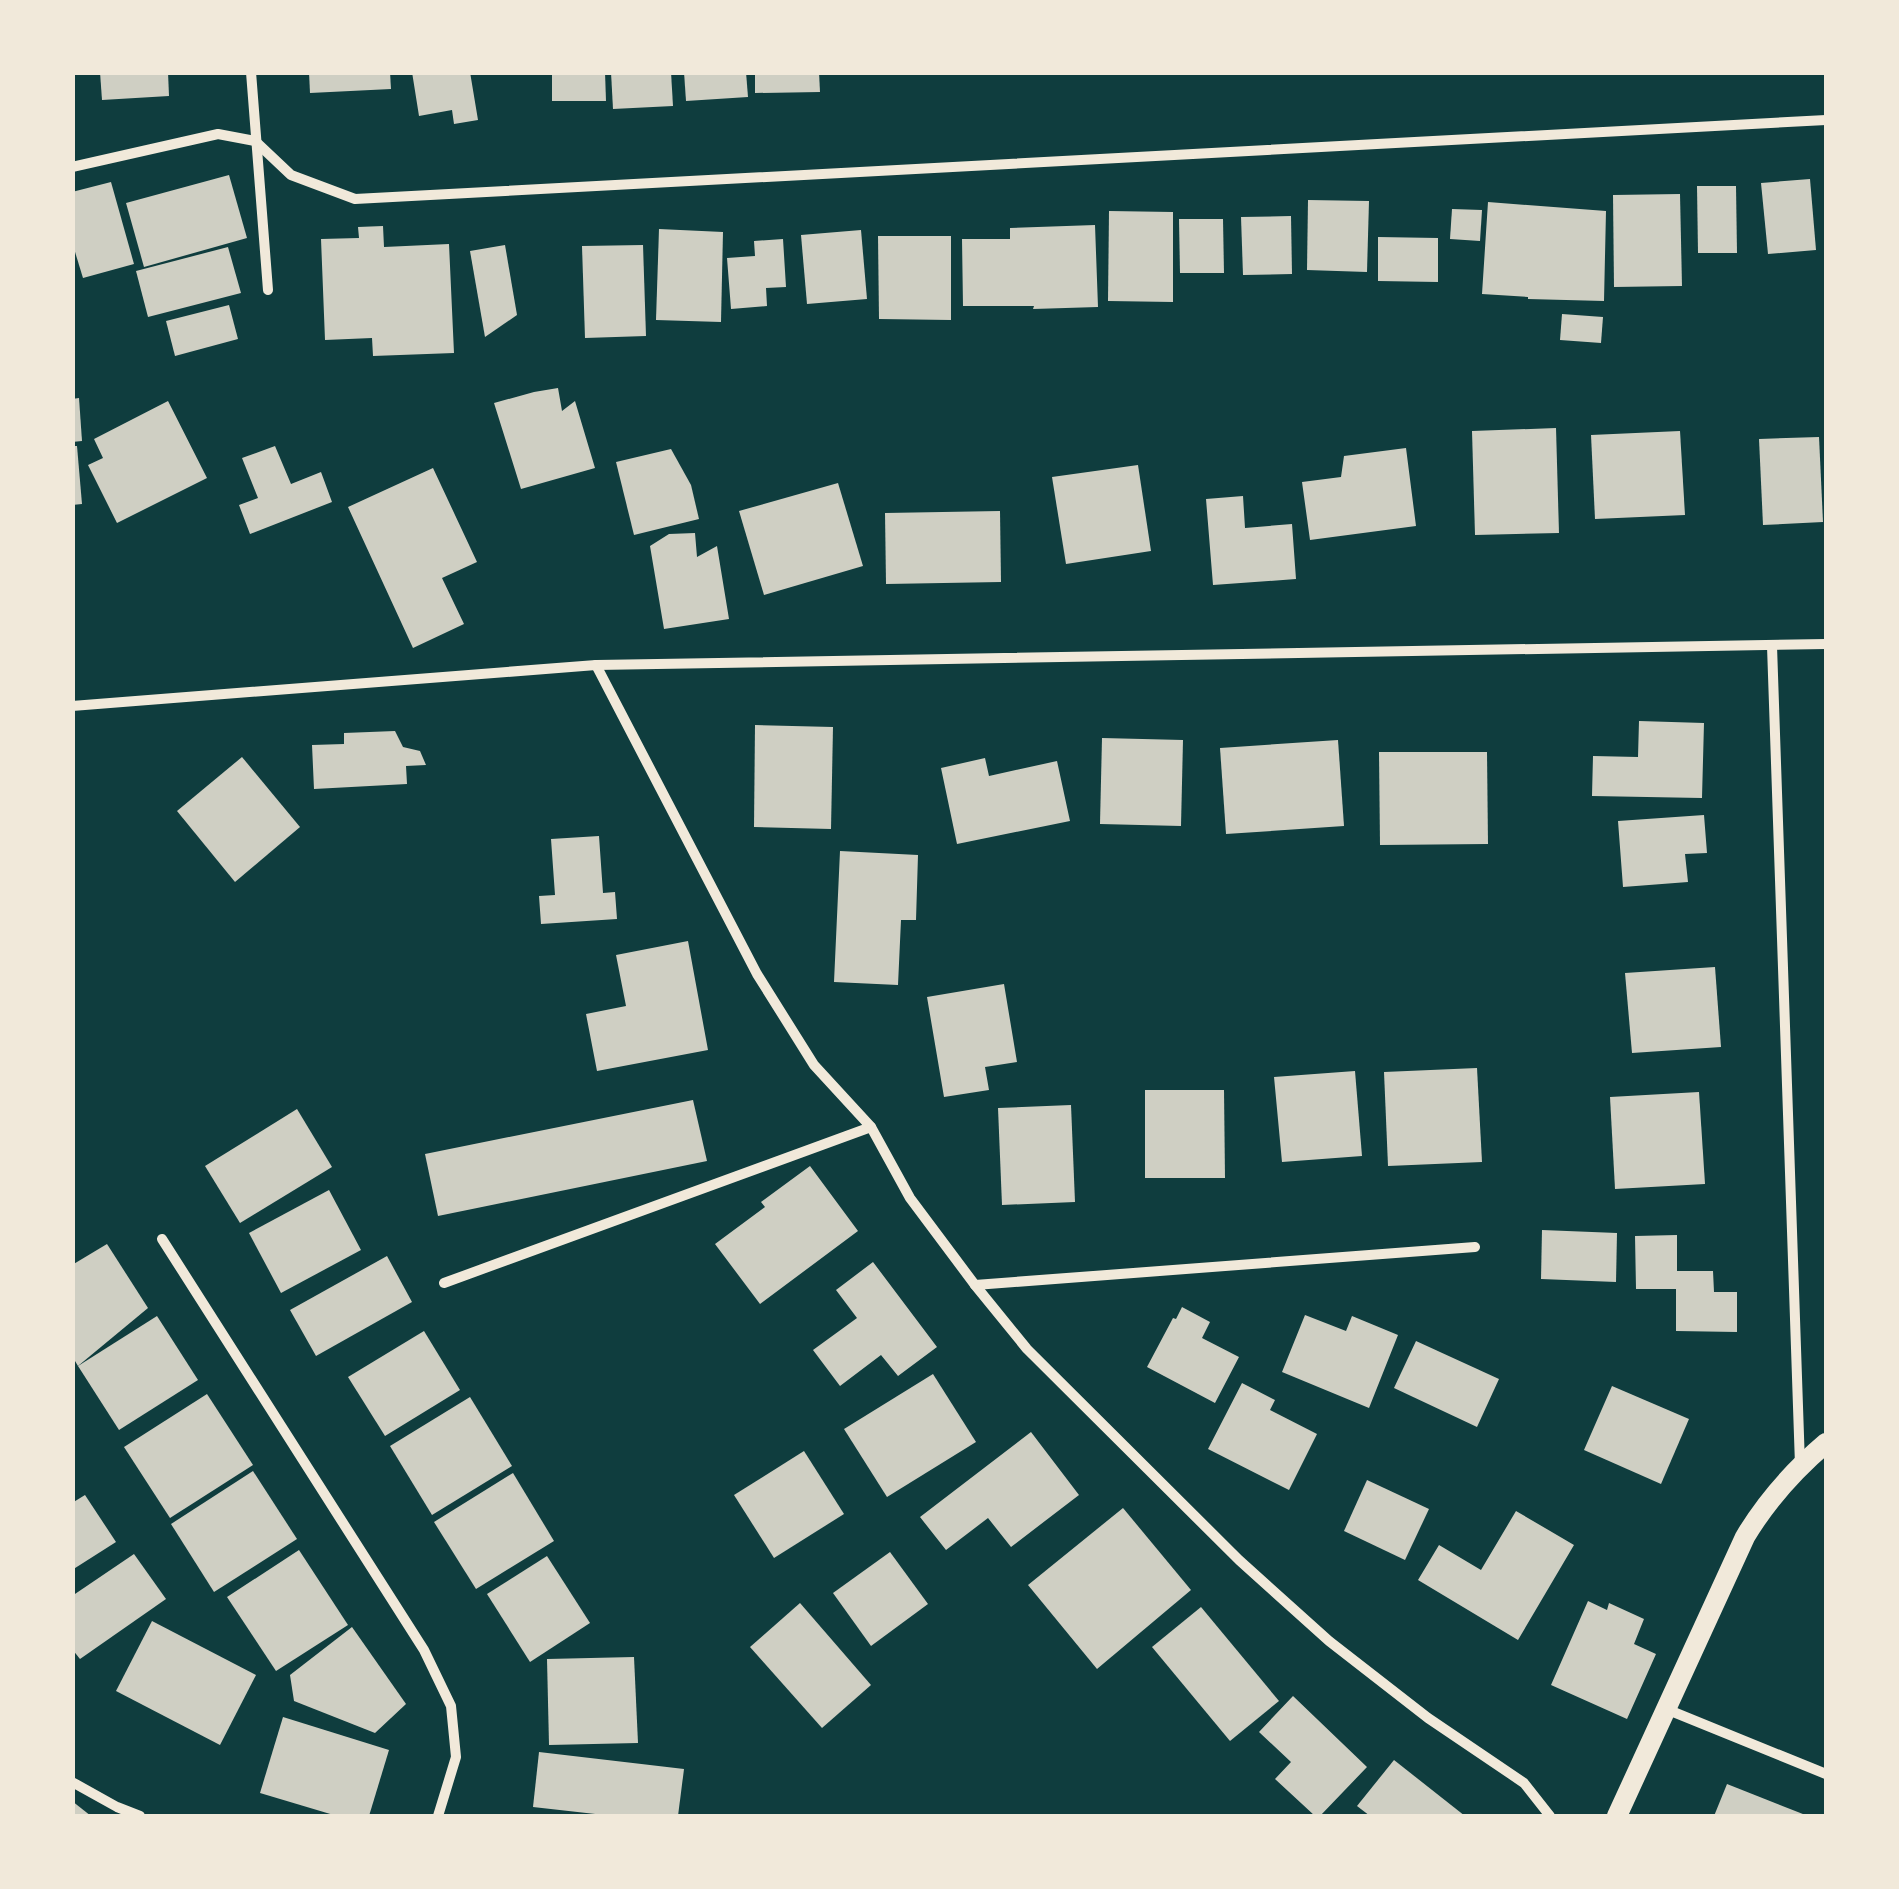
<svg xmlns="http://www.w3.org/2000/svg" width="1899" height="1889" font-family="Overpass,sans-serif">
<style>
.building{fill:#cfcfc3}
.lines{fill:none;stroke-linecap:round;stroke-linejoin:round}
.minor{stroke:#f1e9da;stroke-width:10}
.secondary{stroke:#f1e9da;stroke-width:20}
</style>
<rect width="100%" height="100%" fill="#0f3d3e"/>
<g class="building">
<polygon points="100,72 168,72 169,96 102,100"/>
<polygon points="309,72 390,72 391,89 310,93"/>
<polygon points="412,72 470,72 478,120 454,124 452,110 419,116"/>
<polygon points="552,72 605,72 606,101 552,101"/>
<polygon points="611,72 671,72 673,106 613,109"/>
<polygon points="684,72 746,72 748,97 686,101"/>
<polygon points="755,72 819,72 820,92 755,93"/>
<polygon points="229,175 247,238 144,267 126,203"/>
<polygon points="1810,179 1816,250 1768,254 1761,183"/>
<polygon points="111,182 134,264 83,278 72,242 72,192"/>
<polygon points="1697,186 1736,186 1737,253 1698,253"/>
<polygon points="1680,194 1682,286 1614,287 1613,195"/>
<polygon points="1308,200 1369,201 1367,272 1307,270"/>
<polygon points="1488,202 1606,211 1604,301 1528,299 1528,297 1482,294"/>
<polygon points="1452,209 1482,210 1480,241 1450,239"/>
<polygon points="1109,211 1173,212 1173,302 1108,301"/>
<polygon points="1291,216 1292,274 1243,275 1241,217"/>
<polygon points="1179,219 1223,219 1224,273 1180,273"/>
<polygon points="1095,225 1098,307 1033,309 1034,306 963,306 962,239 1010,239 1010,228"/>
<polygon points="383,226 384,247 449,244 454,353 373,356 372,338 325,340 321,239 359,238 358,227"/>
<polygon points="659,229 723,232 721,322 656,320"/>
<polygon points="861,230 867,299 807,304 801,235"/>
<polygon points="878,236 951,236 951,320 879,319"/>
<polygon points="1378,237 1438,238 1438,282 1378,281"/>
<polygon points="783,239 786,287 766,288 767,306 731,309 727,258 755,256 754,241"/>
<polygon points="505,245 517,315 485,337 470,251"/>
<polygon points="643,245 646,336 585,338 582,246"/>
<polygon points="228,247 241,293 148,317 136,271"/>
<polygon points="229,305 238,339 175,356 166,321"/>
<polygon points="1562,314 1603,317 1601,343 1560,340"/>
<polygon points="558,388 562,411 575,401 595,468 521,489 494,403 534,392"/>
<polygon points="79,398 82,441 72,442 72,399"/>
<polygon points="168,401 207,478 117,523 88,465 103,458 94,439"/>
<polygon points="1556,428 1559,533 1475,535 1472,431"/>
<polygon points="1680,431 1685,515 1595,519 1591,435"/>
<polygon points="1819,437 1823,522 1763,525 1759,439"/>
<polygon points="72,446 77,446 82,504 72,505"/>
<polygon points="275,446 291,484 321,472 332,502 250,534 239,505 258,498 242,458"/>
<polygon points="1406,448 1416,526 1310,540 1302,482 1341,477 1344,456"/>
<polygon points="671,449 691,485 699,519 634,535 616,462"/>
<polygon points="1138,465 1151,551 1066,564 1052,477"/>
<polygon points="433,468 477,562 442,578 464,624 413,648 348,507"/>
<polygon points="838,483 863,566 764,595 739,511"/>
<polygon points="1243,496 1245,528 1292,524 1296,579 1213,585 1206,499"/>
<polygon points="1000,511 1001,582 886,584 885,513"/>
<polygon points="695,533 697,557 717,546 729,619 664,629 650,546 669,534"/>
<polygon points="1639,721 1704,723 1702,798 1592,796 1593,756 1638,757"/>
<polygon points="755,725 833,727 831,829 754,827"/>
<polygon points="395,731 403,747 420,751 426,765 406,766 407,784 314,789 312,745 344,744 344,733"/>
<polygon points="1102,738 1183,740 1181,826 1100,824"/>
<polygon points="1338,740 1344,826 1226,834 1220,748"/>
<polygon points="1379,752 1487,752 1488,844 1380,845"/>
<polygon points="242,757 300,827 235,882 177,811"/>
<polygon points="985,758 989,776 1057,761 1070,821 957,844 941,768"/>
<polygon points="1704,815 1707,853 1685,854 1688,882 1623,887 1618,821"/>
<polygon points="599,836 603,893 615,892 617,919 541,924 539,896 555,895 551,839"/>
<polygon points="840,851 918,855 916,920 901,920 898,985 834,982"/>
<polygon points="688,941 708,1050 597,1071 586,1014 626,1006 616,955"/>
<polygon points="1715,967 1721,1047 1632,1053 1625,973"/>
<polygon points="1004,984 1017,1062 985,1067 989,1090 944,1097 927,997"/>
<polygon points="1477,1068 1482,1162 1388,1166 1384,1072"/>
<polygon points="1355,1071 1362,1156 1282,1162 1274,1077"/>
<polygon points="1145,1090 1224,1090 1225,1178 1145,1178"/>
<polygon points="1699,1092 1705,1184 1615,1189 1610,1097"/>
<polygon points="693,1100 707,1161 438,1216 425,1154"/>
<polygon points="1071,1105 1075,1202 1002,1205 998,1108"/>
<polygon points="297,1109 332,1167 240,1223 205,1166"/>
<polygon points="810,1166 858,1231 760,1304 715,1244 765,1207 761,1202"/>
<polygon points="329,1190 361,1250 281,1293 249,1233"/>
<polygon points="1542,1230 1617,1233 1616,1282 1541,1279"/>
<polygon points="1677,1235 1677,1271 1713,1271 1714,1292 1737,1292 1737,1332 1676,1331 1676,1289 1636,1289 1635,1236"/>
<polygon points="107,1244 148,1308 78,1366 72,1356 72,1265"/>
<polygon points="387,1256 412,1302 316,1356 290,1310"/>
<polygon points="873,1262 937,1347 898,1376 881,1355 840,1386 813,1350 857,1318 836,1290"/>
<polygon points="1182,1307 1210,1322 1202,1338 1239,1357 1215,1403 1147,1367 1173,1318 1176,1319"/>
<polygon points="1305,1315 1346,1331 1352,1316 1398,1335 1369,1408 1282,1372"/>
<polygon points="157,1316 198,1380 119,1430 78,1366"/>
<polygon points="424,1331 460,1390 385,1436 348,1377"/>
<polygon points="1416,1341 1499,1379 1477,1427 1394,1388"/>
<polygon points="933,1374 976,1442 887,1497 844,1429"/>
<polygon points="1242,1383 1275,1400 1270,1410 1317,1434 1289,1490 1208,1449"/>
<polygon points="1612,1386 1689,1419 1661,1484 1584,1450"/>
<polygon points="207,1394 253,1465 170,1518 124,1447"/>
<polygon points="470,1397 512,1466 432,1515 390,1446"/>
<polygon points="1031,1432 1079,1495 1011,1547 988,1518 946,1550 920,1517"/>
<polygon points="804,1451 844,1514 774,1558 734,1495"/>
<polygon points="253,1471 297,1539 214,1592 171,1524"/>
<polygon points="513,1473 554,1541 476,1589 434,1522"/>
<polygon points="1367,1480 1429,1509 1405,1560 1344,1531"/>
<polygon points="85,1495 116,1542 72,1570 72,1503"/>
<polygon points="1123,1508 1191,1590 1097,1669 1028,1585"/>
<polygon points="1516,1511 1574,1545 1518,1640 1418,1580 1439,1545 1481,1570"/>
<polygon points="299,1550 348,1625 276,1671 227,1597"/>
<polygon points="890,1552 928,1604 871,1646 833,1593"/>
<polygon points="134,1554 166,1599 80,1659 72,1649 72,1596"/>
<polygon points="547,1556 590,1623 530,1662 487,1594"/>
<polygon points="1588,1601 1607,1610 1609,1603 1644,1619 1634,1644 1656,1654 1627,1719 1551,1685"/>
<polygon points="800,1603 871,1685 822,1728 750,1647"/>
<polygon points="1201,1607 1279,1701 1230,1741 1152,1647"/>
<polygon points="152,1621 256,1675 220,1745 116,1691"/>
<polygon points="352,1627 406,1704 375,1733 294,1701 290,1675"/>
<polygon points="634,1657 638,1743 549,1745 547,1659"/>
<polygon points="1293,1696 1367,1767 1320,1816 1315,1816 1275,1779 1291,1762 1259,1732"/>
<polygon points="283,1717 389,1750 369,1816 337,1816 260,1793"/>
<polygon points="539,1752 684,1769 678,1816 613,1816 533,1807"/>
<polygon points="1394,1760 1465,1816 1370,1816 1357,1806"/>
<polygon points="1727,1784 1808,1816 1714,1816"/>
<polygon points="72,1801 91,1816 72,1816"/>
</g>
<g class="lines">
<g class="minor">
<polyline points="251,72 268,290"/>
<polyline points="72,167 218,134 255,141 291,175 355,199 1826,120"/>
<polyline points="1772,646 1800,1465"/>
<polyline points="596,665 757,974 814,1065 871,1127 910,1198 975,1285 1027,1349 1239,1560 1329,1641 1428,1718 1524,1783 1550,1816"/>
<polyline points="72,706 596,665 1826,644"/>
<polyline points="162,1239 424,1650 451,1706 456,1757 438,1816"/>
<polyline points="444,1283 871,1127"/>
<polyline points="975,1285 1475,1247"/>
<polyline points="1666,1709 1826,1774"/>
<polyline points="72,1782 117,1807 140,1816"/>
</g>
<path class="secondary" d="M1617 1816 1745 1537C1767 1500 1793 1471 1826 1443"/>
</g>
<rect width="1899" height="1889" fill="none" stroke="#f1e9da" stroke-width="150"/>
</svg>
